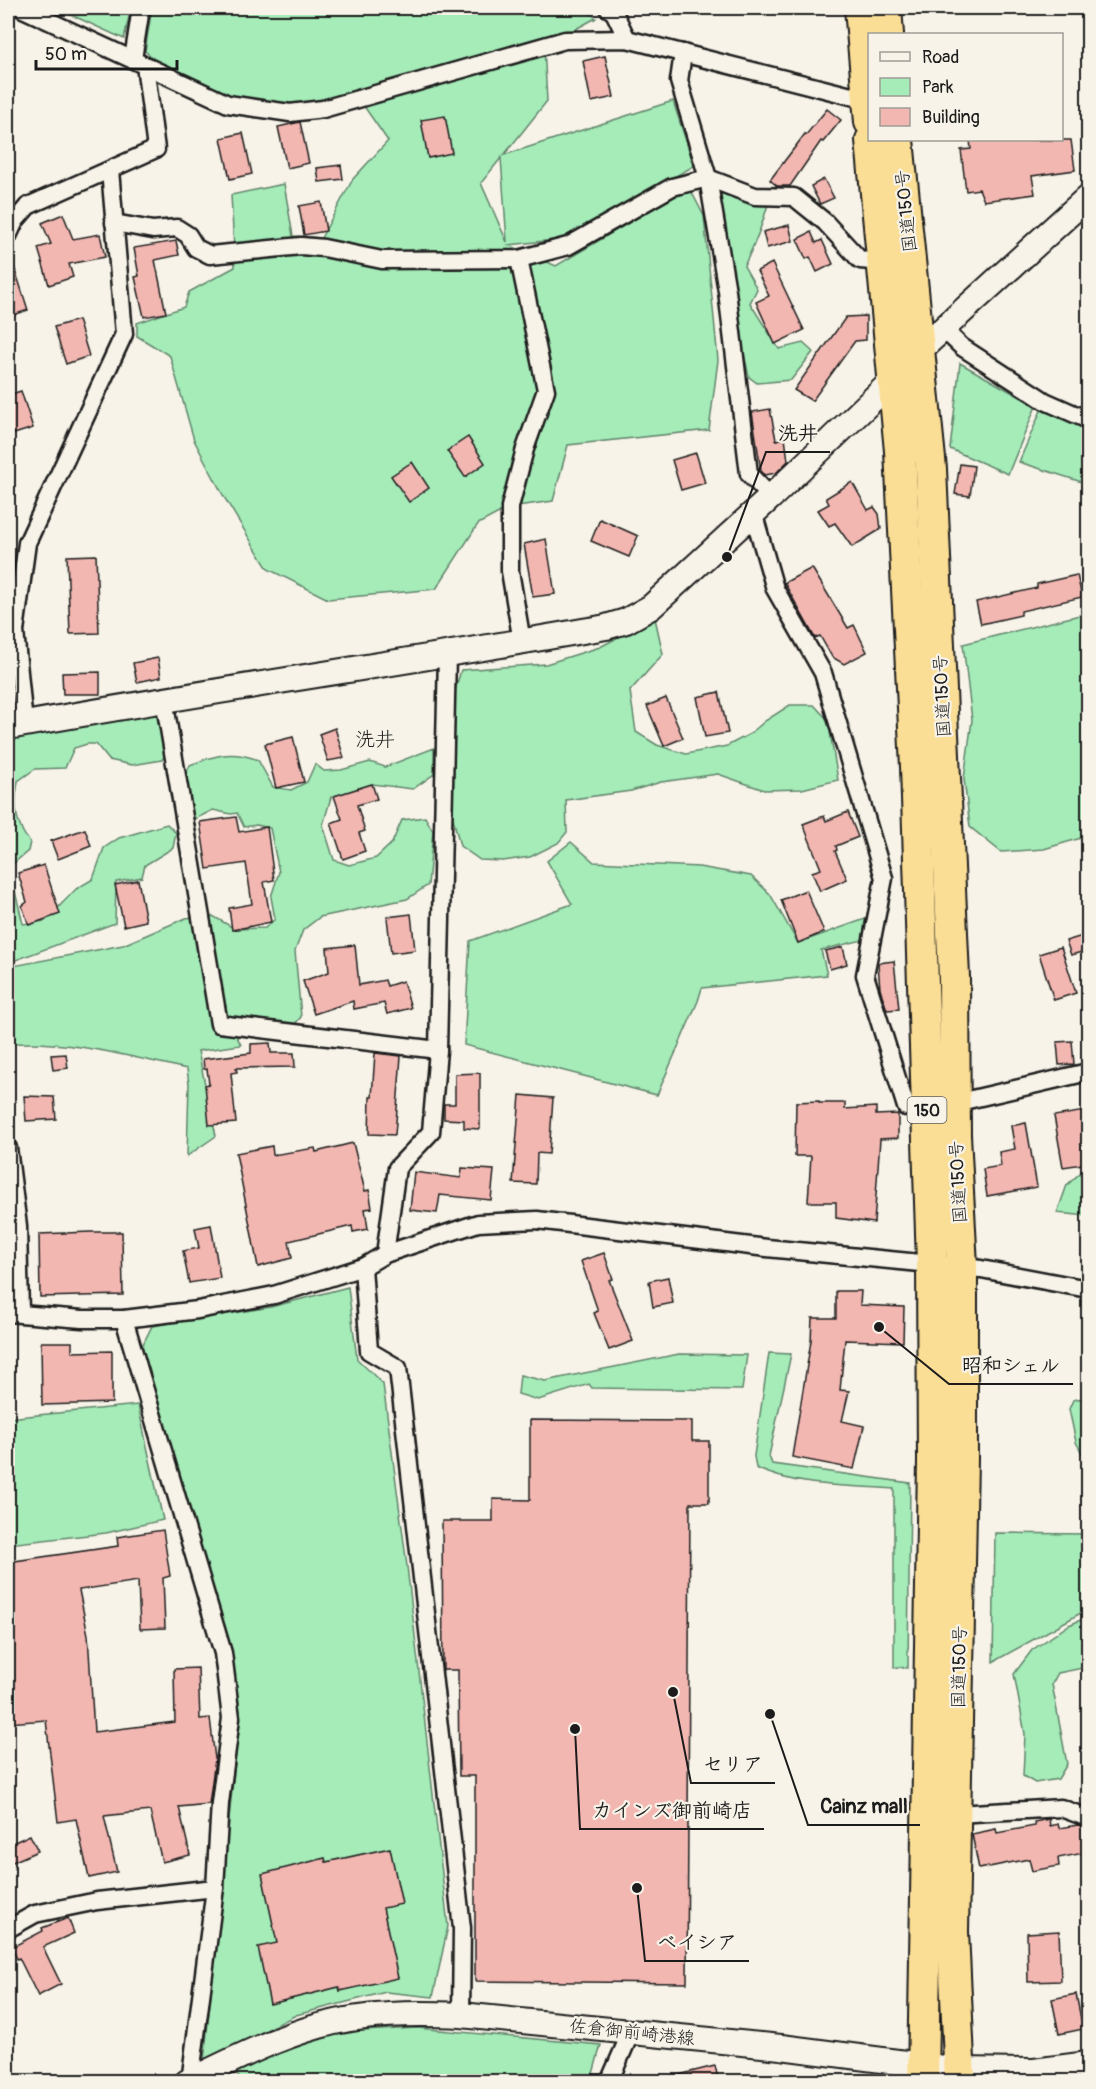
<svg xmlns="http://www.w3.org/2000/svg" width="1096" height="2089" font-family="Pangolin,'Klee One',sans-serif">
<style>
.green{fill:#a5ecb9;stroke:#60846a;stroke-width:1.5;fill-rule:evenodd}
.building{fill:#f3b7b2;stroke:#1c1c1c;stroke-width:1.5}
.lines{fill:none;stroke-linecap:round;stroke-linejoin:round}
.street-casing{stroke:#1c1c1c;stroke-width:21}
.secondary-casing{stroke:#1c1c1c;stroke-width:28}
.highway-casing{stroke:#1c1c1c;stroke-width:34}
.street{stroke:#f7f3e8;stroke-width:16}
.secondary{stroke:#f7f3e8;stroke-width:24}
.highway{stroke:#fbde96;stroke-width:30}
.labels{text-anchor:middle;stroke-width:4.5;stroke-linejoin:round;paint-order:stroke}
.shield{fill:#f7f3e8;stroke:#5e5c59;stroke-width:1.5}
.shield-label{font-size:16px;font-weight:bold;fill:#1c1c1c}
.street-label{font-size:18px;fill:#1c1c1c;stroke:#f7f3e8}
.neighbourhood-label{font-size:20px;fill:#1c1c1c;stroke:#f7f3e8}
.leader{fill:none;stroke:#1c1c1c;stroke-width:2}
.callout-dot{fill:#1c1c1c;stroke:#f7f3e8;stroke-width:2}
.callout-label{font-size:20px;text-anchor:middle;font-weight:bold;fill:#1c1c1c;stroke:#f7f3e8;stroke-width:4.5;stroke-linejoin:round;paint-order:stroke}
</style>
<rect width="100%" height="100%" fill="#f7f3e8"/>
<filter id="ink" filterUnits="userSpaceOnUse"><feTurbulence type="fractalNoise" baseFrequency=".0167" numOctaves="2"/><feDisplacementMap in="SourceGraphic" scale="12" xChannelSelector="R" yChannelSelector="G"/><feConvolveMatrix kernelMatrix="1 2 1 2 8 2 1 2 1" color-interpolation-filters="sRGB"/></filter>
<g filter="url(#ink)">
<g class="green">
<polygon points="56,8 131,8 124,39"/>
<path d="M152 8H584L596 18 544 46 547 101 504 155 673 101 694 166 563 239 509 245 556 266 689 187 704 216 718 360 709 430 568 445 553 501 510 507 478 524 436 589 328 599 268 569 224 497 194 440 170 356 137 336V323L184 307 189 292 235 267 231 195 284 184 293 236 321 238 353 179 388 141 357 96 281 109 232 98 160 65 145 51ZM501 158 507 242 481 183Z"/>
<path d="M732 192 769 200C763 224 755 244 744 266L757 289 750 303 779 349 803 343 813 352 791 380 757 383 749 377 736 316 719 211 721 194Z"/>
<polygon points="960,363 1036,406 1008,474 950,449"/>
<polygon points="1045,401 1088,426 1088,484 1019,462"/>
<polygon points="1088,613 1088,836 1044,849 1001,852 970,827 964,779 972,720 963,644"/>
<polygon points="655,618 663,654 630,691 636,732 657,745 686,754 727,746 750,734 765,721 790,705 814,705 828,720 838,780 802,789 764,790 718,774 661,782 631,791 566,800 567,832 558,843 530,857 503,861 480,860 460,846 449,802 454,745 450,708 461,670 546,664 600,647"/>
<path d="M160 697 174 737 162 760 132 765 109 760 96 744H87L74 748 65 768 35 769 18 781C14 803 14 824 30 842L28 851 8 868V726Z"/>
<path d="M434 748V774L413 789 372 784 331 797 323 825 334 860 349 865 376 858 392 843 402 820 425 817 433 831 428 885 407 899 320 917 303 930 295 951 301 1017 293 1026 234 1031 241 1045 198 1051 216 1136 187 1156 189 1084 187 1069C132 1057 63 1038 8 1044V967L123 945 186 918 201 916 204 921 213 916 235 929 265 928 275 919 271 897 279 872 270 828 257 825 244 827 237 813 231 814 213 810 195 819C182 804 181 783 190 765 215 755 231 750 258 760L273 787 291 790 307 782 315 764 324 771 341 770 370 762 385 767Z"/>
<polygon points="167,824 176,833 173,848 145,865 142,877 116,882 115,923 8,963 8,870 10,871 23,924 45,921 76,889 93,879 104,848 119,838"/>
<polygon points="571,842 594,862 699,867 751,876 770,894 798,943 865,919 863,940 821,950 827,975 702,988 698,1001 657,1095 464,1045 470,941 572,904 547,861"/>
<polygon points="1088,1166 1088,1216 1057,1213 1067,1185"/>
<polygon points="348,1287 357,1359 383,1384 407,1566 448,1926 433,1997 386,1992 296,2015 204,2061 240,1713 238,1701 142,1346 152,1326 271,1307"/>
<path d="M769 1353 791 1354 769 1456 772 1464 910 1483 908 1668 894 1667V1489C849 1485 799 1488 756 1468L754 1456Z"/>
<polygon points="679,1354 747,1355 742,1390 592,1388 589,1384 538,1400 518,1394 520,1375 545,1381"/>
<polygon points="1088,1397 1088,1464 1076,1442 1069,1409 1073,1400"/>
<polygon points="138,1405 163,1520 106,1533 8,1544 8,1418"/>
<polygon points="995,1533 1088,1534 1088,1609 993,1662"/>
<polygon points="1088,1617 1088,1667 1058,1673 1052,1684 1067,1764 1058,1779 1035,1783 1023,1776 1025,1734 1014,1674 1032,1650 1069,1625"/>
<polygon points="417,2028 601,2045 591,2081 241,2082 236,2071 273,2052 327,2033"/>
</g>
<g class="building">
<polygon points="605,56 614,97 591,102 583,61"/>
<polygon points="827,109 841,120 823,142 821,141 790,186 777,186 770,180 805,134 806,135"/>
<polygon points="445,116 452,153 428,158 421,120"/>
<polygon points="300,122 309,163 287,168 278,127"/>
<polygon points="243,133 252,174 230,179 221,138"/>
<polygon points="970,140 1071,140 1075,170 1032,176 1035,194 984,201 979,189 966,191 961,150 971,149"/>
<polygon points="341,165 343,179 319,182 317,168"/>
<polygon points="824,179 834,198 820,204 811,186"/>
<polygon points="321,202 326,231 304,235 299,206"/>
<polygon points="63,214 73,239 100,234 105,257 69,264 73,277 49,285 38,248 51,244 42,223"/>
<polygon points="789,225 793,241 767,248 763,232"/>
<polygon points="811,232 816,243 822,240 833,264 817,272 810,257 806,259 797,239"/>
<polygon points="176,241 179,255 155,260 166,313 144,317 135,277 139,276 134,248"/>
<polygon points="8,257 11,257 28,310 8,317"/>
<polygon points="772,263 804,330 775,344 756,302 769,296 757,271"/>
<polygon points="866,316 866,340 855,341 812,401 794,390 846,317"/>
<polygon points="78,320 89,356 66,364 54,327"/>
<polygon points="21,391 33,428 8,436 8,395"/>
<polygon points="770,409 776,440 785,438 788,461 776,473 765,475 761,471 752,412"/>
<polygon points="468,437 485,463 465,477 447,451"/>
<polygon points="696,453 705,483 681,490 672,460"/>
<polygon points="412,462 429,488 409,502 391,476"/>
<polygon points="960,464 974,466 970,496 955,494"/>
<polygon points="852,482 868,510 874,507 879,514 881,529 852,547 835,523 829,526 818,510 829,504 826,498"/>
<polygon points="600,519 638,536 629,557 591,541"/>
<polygon points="546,539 555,594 533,597 524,544"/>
<polygon points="96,555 99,633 70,634 67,556"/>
<polygon points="812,568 848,628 854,625 867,652 844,664 832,657 820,636 815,638 785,584 784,583"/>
<polygon points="1077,575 1082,597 1021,611 1021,615 981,624 976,602 1037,588 1037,584"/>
<polygon points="158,658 161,677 137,682 133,663"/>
<polygon points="100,672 100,694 63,694 62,673"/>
<polygon points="719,692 728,733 705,737 697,697"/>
<polygon points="666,698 683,738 664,746 647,706"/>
<polygon points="335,728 344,758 328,761 319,734"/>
<polygon points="293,737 304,782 276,788 265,744"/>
<polygon points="372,784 377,799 357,805 365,831 359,833 365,851 343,859 331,823 342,819 334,796"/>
<polygon points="848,812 858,837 836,846 837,850 835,851 847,879 820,891 812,872 821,869 803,824 824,816 826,821"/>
<polygon points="236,817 239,832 267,827 274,880 264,882 271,922 232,930 229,908 252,904 246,863 207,869 200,822"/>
<polygon points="85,829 91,846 58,859 51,841"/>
<polygon points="44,865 60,914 29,925 22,906 27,902 18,873"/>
<polygon points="138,880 146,921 124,926 115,885"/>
<polygon points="806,890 824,932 798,943 781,900"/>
<polygon points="411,914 415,950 391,953 387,917"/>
<polygon points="1089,934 1089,950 1071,955 1066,941"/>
<polygon points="355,945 359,985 385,980 387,986 403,981 411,1008 387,1014 384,1003 354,1009 353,1001 314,1014 303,981 329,972 327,948"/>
<polygon points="843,947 847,964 830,969 825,951"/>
<polygon points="1061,947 1076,993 1054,1000 1039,954"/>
<polygon points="894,961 899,1009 887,1010 880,989 878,963"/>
<polygon points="1072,1041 1074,1064 1059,1065 1057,1042"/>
<polygon points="270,1043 271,1053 294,1053 295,1067 236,1068 237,1072 231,1073 236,1123 209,1125 205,1085 209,1084 207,1069 204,1069 203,1059 251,1053 251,1044"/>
<polygon points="375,1053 401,1056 395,1135 369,1134 370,1097 372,1097"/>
<polygon points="66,1054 68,1068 53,1070 51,1055"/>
<polygon points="480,1073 480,1129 464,1128 464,1120 444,1119 444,1104 455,1104 455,1074"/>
<polygon points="520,1095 553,1098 549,1154 537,1153 536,1184 513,1183"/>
<polygon points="24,1096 54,1097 56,1119 26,1121"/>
<polygon points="819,1101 819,1103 845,1103 845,1109 876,1107 876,1115 898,1114 898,1138 880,1139 874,1223 836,1218 836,1202 808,1202 811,1156 795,1156 796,1102"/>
<polygon points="1085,1111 1089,1132 1089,1163 1063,1167 1054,1116"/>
<polygon points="1026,1123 1037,1187 987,1196 983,1169 1001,1166 999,1152 1015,1149 1011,1126"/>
<polygon points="353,1143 365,1191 369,1190 372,1208 365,1209 368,1229 353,1232 352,1226 289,1241 292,1258 258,1267 236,1153 272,1146 273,1155 315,1148 316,1152"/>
<polygon points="462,1168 494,1170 491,1200 440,1195 437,1213 410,1210 414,1172 461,1178"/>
<polygon points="211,1225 220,1278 189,1283 183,1251 199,1248 195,1228"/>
<polygon points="91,1232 122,1232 123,1295 40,1297 39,1234"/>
<polygon points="604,1253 613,1279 609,1280 633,1341 609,1350 594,1313 598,1311 581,1261"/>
<polygon points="668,1277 673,1303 653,1307 649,1281"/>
<polygon points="836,1291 861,1291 860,1305 904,1307 903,1342 845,1340 840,1390 849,1391 842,1421 864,1426 854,1469 792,1457 811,1341 812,1318 836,1318"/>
<polygon points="41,1342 72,1342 72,1352 112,1351 112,1403 42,1405"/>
<polygon points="530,1420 692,1421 692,1441 709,1441 709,1503 690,1503 687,1983 475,1981 475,1776 459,1776 458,1670 443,1670 442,1521 493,1521 493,1499 530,1500"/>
<polygon points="163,1530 170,1576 163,1578 165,1628 140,1629 138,1581 79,1590 88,1635 94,1732 175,1722 174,1669 198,1668 200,1719 210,1718 215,1759 209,1804 179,1807 190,1855 162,1862 150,1811 104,1816 117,1872 89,1878 76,1819 58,1822 46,1720 8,1723 8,1562 118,1546 117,1537"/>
<polygon points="1049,1819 1050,1826 1058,1824 1059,1828 1078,1825 1089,1829 1089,1852 1058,1858 1059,1866 1032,1871 1029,1859 979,1869 972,1834 996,1829 997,1833 1035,1826 1034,1822"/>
<polygon points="30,1835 38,1851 8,1864 8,1845"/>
<polygon points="390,1848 402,1904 383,1908 398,1978 340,1991 339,1987 270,2004 258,1947 277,1943 262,1874 325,1858 326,1862"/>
<polygon points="68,1918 74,1933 43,1947 61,1984 38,1996 19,1958 17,1959 12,1947 43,1931 42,1928"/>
<polygon points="1059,1931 1061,1981 1028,1982 1027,1933"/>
<polygon points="1076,1994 1083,2029 1059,2034 1052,1999"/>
<polygon points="715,2066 719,2082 674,2082 674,2076"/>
</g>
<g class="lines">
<defs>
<g id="street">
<polyline points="21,8 228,104 290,113 323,109 565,40 627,39 867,100"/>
<polyline points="608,8 614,12 627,39"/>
<polyline points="683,53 679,81 708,178 727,291 749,474 771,497"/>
<polyline points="133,59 141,8"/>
<polyline points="114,223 153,230 177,228 188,235 196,248 210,255 301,246 324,248 382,260 519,259 568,246 672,187 708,178 755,196 794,197 825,222 860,260 882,262"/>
<polyline points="8,236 15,221 28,206 156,149 145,65"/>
<polyline points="519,259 546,390 525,449 510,507 510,571 522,642"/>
<polyline points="943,329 962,347 1045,401 1088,420"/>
<polyline points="753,512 775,589 823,673 884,878 865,975 906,1107 927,1107"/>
<polyline points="164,699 219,1024 438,1050"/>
<polyline points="24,724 15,631 27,543 124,334 110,170"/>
<polyline points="955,1103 1088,1072"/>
<polyline points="8,1148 18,1226 20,1313"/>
<polyline points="385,1254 397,1168 431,1132 438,1050 447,655"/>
<polyline points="363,1267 369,1351 398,1368 462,1928 461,2015"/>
<polyline points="8,1313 82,1319 124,1319 198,1310 274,1295 363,1267 385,1254 478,1223 537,1220 767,1248 981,1269 1088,1289"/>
<polyline points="124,1319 223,1653 231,1718 220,1803 215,1888 190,2082"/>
<polyline points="956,1814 1061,1808 1088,1818"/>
<polyline points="8,1929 35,1914 97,1901 215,1888"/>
<polyline points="609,2082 631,2032"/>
</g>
<g id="secondary">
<path d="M8 727C207 691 407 662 606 627L626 621 651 607 771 497 893 380 920 350 1088 197"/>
<path d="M187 2082C230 2061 273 2039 319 2026 365 2013 414 2013 461 2015L781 2047 960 2070 1034 2071 1088 2064"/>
</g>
<g id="highway">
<polyline points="860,8 870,122"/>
<polyline points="886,8 888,34"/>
<polyline points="871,140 900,451 916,767 932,1264 933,1461 923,2082"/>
<polyline points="898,140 931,469 954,977 955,1135 962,1267 962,1459 953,1932 960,2082"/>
</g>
</defs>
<use href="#street" class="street-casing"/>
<use href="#secondary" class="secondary-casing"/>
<use href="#highway" class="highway-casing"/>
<use href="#street" class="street"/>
<use href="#secondary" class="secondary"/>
<use href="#highway" class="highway"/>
</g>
</g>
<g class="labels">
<rect class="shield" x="907.5" y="1097" width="39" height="26" rx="4.5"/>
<g class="shield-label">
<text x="927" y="1116">150</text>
</g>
<g class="street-label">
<text transform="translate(906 211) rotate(-96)" y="6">国道150号</text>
<text transform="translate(942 696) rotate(-93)" y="6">国道150号</text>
<text transform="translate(958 1182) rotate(-93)" y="6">国道150号</text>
<text transform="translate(959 1667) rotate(-89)" y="6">国道150号</text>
<text transform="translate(632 2032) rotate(6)" y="6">佐倉御前崎港線</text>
</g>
<g class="neighbourhood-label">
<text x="375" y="746">洗井</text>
</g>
</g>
<path class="leader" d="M727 557L766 452H830M879 1327L949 1384H1073M673 1692L691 1783H775M770 1714L808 1825H920M575 1729L580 1829H764M637 1888L645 1961H749"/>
<g class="callout-dot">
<circle cx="727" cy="557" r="6"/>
<circle cx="879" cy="1327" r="6"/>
<circle cx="673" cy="1692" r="6"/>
<circle cx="770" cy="1714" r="6"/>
<circle cx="575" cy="1729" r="6"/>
<circle cx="637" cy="1888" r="6"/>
</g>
<g class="callout-label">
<text x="798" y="440">洗井</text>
<text x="1011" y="1372">昭和シェル</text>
<text x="733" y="1771">セリア</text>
<text x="864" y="1813">Cainz mall</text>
<text x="672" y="1817">カインズ御前崎店</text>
<text x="697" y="1949">ベイシア</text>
</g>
<rect width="1096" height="2089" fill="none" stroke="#f7f3e8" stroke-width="30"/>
<rect x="15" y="15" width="1066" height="2059" fill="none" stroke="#1c1c1c" stroke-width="2" filter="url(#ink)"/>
<rect x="868" y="33" width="195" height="108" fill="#f7f3e8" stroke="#9f9d96" stroke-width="1.5"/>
<rect x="880" y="52" width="30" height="9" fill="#f7f3e8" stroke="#9f9d96" stroke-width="1.5"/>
<text x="922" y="63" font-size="18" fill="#1c1c1c">Road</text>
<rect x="880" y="78" width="30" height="18" fill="#a5ecb9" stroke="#9f9d96" stroke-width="1.5"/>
<text x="922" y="93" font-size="18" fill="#1c1c1c">Park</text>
<rect x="880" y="108" width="30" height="18" fill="#f3b7b2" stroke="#9f9d96" stroke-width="1.5"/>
<text x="922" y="123" font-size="18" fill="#1c1c1c">Building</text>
<path d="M36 60v9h141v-9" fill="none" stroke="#1c1c1c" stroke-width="3"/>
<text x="45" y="60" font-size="18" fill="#1c1c1c" stroke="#f7f3e8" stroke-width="4.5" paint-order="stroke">50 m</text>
</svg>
